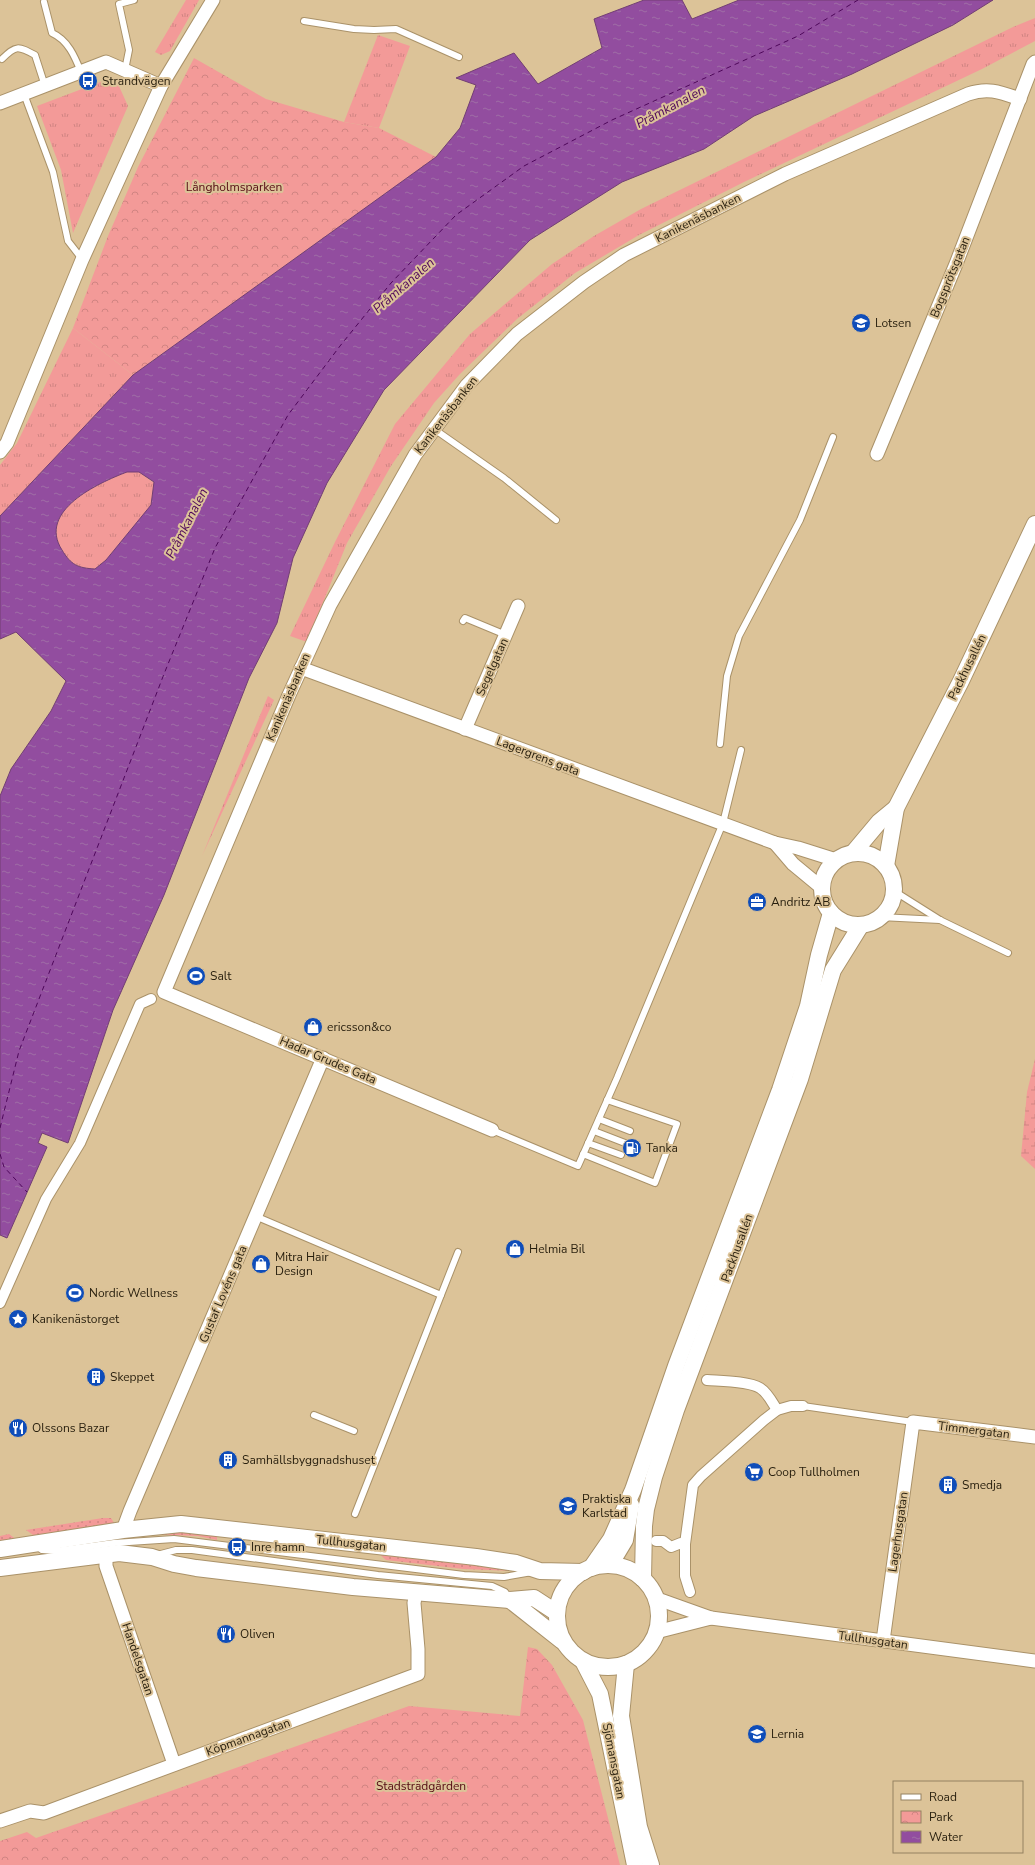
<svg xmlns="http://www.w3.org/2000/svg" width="1035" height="1865" font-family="'Nunito Sans',sans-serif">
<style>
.grass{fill:url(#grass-tufts)}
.wetland{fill:url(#wetland-marsh)}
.park{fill:url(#park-crowns)}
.garden{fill:url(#garden-dots)}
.water{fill:url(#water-ripples);stroke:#723f73;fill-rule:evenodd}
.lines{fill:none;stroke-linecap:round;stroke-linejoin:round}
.ferry{stroke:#4e075a;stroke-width:1;stroke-dasharray:5 4;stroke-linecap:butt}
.service-casing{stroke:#aa9269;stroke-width:8}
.pedestrian-casing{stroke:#aa9269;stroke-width:12}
.minor-casing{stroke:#aa9269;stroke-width:15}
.tertiary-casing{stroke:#aa9269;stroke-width:18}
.service{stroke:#fff;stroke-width:6}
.pedestrian{stroke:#fff;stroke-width:10}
.minor{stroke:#fff;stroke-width:13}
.tertiary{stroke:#fff;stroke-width:16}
.labels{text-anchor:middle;stroke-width:4;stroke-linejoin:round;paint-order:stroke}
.poi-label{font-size:12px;fill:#271e0d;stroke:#dcc398;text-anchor:start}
.park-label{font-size:12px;fill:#550c14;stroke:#dcc398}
.street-label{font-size:12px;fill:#271e0d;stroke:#dcc398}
.water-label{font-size:13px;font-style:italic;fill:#4e075a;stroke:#dcc398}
</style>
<defs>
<pattern id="grass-tufts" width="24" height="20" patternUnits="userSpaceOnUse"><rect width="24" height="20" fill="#f39a98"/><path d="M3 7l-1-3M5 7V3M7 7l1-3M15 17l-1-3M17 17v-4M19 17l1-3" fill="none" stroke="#d08482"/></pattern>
<pattern id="wetland-marsh" width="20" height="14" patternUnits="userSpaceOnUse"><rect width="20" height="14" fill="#f39a98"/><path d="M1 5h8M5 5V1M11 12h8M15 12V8" fill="none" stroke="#d08482"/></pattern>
<pattern id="park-crowns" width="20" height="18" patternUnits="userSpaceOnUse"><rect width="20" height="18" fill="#f39a98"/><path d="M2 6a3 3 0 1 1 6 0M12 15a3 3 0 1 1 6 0" fill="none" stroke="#d08482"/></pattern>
<pattern id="garden-dots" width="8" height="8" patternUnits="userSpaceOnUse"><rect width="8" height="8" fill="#f39a98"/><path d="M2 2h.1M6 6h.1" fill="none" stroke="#d08482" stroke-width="1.8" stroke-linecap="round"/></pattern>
<pattern id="water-ripples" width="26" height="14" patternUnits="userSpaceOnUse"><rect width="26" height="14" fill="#924d9f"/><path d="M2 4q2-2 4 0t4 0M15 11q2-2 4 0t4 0" fill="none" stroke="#9f6ea6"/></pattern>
</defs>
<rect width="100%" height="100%" fill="#dcc398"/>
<g class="grass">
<polygon points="186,0 199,0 170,51 161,55 155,52"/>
<polygon points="1035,18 1035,41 982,69 744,182 639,235 575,273 517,319 460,374 434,403 391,466 347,543 307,642 290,636 335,542 395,424 470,334 552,264 594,236 641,209 1013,27"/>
<polygon points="378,35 410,46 379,128 344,122"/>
<polygon points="103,81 118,84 128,106 73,233 61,170 37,106"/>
<polygon points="73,328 133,375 0,516 0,465 17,443"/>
<path d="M127 472H139L154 483 151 505 106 560 95 569C78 568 71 565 62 550 37 511 98 483 127 472Z"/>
<polygon points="268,696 274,700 202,856"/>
</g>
<polygon class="wetland" points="1035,1059 1035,1169 1021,1156 1027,1092"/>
<g class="park">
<polygon points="194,58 266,99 344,122 379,128 436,157 133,375 73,328 108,236 138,167"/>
<polygon points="528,1647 537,1649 552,1665 583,1720 620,1865 0,1865 0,1841 27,1832 36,1838 185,1786 409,1706 520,1716"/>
</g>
<g class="garden">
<polygon points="103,1518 111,1518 114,1523 109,1525 36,1537 26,1530"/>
<polygon points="217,1531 217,1540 198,1536 148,1534 158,1532"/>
<polygon points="9,1534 18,1541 0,1543 0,1536"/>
<polygon points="376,1551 485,1564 517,1571 463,1569 386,1560"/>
</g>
<path class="water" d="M644 0H682L692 19 739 0H993L953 25 852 74 754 116 704 149 622 182 530 240 384 390 327 483 293 558 277 623 249 678 164 895 113 1010 68 1143 42 1133 38 1143 47 1147 7 1238 0 1235V796L11 769 51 711 66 681 16 632 0 639V516L133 375 436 157 460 128 476 85 456 78 514 53 538 84 602 48 594 19ZM127 472H139L154 482 151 505 106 560 95 569C78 568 71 565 62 550 37 511 98 483 127 472Z"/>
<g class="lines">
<g class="ferry">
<polyline points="0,1128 19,1051 164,674 215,548 288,415 340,346 391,283 456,215 524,166 612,120 798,36 858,0"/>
<polyline points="0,1154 4,1167 27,1192"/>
</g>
<defs>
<g id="service">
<path d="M44 2 52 33C68 40 75 57 81 72"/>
<polyline points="304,21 354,29 374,30 396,29 459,57"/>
<path d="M2 59C16 45 18 46 35 55L45 86"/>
<polyline points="125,70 129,50 119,4 134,0"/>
<polyline points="24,94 53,172 68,241 82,259"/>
<polyline points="434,429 504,478 556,520"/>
<polyline points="463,621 465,618 506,635"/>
<polyline points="720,744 727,676 739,636 800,520 833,437"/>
<polyline points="894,891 940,920 1008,953"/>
<polyline points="880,917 940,920"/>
<polyline points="599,1119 630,1131"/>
<polyline points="492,1130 578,1166 617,1078 723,823 741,750"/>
<polyline points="594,1131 625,1143"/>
<polyline points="588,1143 621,1155"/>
<polyline points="583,1154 655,1183 677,1124 607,1100"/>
<polyline points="255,1216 441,1295 355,1514"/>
<polyline points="441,1295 458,1252"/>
<polyline points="803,1406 913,1422"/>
<polyline points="314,1415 354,1431"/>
<polyline points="38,1547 42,1550 55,1551 114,1543 174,1539 464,1575 504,1577 532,1572"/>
<polyline points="157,1555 176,1550 192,1550 378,1575 492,1586 505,1592 509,1598"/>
</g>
<g id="pedestrian">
<polyline points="0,1303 46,1199 80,1143 140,1004 151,999"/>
<path d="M707 1380C720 1381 749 1381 760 1388 768 1393 772 1402 777 1410"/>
<polyline points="656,1541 663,1541 671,1547 681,1543 685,1544"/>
<polyline points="690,1592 685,1576 685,1544 693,1485 701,1476 764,1420 777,1410 791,1406 803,1406"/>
</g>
<g id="minor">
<polyline points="0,103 106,62 161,86"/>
<polyline points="0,452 7,443 82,260 161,86 213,0"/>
<polyline points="877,454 956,264 1033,64 1035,62"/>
<polyline points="301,668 775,843 798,848 836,860"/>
<polyline points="465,729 518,606"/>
<polyline points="775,843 793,864 822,888"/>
<path d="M492 1130 164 992 289 695 330 605 415 455 467 385 517 334 584 282 624 255 785 174 968 94C988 87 1000 92 1020 99"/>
<polyline points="123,1530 130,1511 323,1058"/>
<polyline points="106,1553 106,1566 174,1764"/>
<polyline points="655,1598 711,1618 1035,1661"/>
<polyline points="656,1632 711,1618"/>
<polyline points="883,1641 913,1422 1035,1437"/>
<polyline points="0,1821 30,1811 44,1813 418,1674 418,1649 414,1603 416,1592"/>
</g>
<g id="tertiary">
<polyline points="853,853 879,822 896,808"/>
<circle cx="858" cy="889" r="36"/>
<polyline points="886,866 896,808 961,681 1035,524"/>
<polyline points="0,1549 123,1530 181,1524 476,1557 516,1563 540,1571 583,1572"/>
<polyline points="610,1565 625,1540 631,1505"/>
<circle cx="608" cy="1616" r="51"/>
<polyline points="0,1568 119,1553 152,1557 174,1564 196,1568 353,1587 510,1600 534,1598 557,1613"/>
<polyline points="591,1568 611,1539 633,1490 676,1366 780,1090 808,1006 819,955 831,913"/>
<polyline points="643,1579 644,1526 646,1509 654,1477 676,1410 800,1079 833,970 861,925"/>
<polyline points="510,1600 562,1641"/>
<polyline points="583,1661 600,1694 635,1865"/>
<polyline points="626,1664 621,1716 639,1827 651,1865"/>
</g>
</defs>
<use href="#service" class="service-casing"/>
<use href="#pedestrian" class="pedestrian-casing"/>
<use href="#minor" class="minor-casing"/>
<use href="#tertiary" class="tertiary-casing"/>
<use href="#service" class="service"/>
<use href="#pedestrian" class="pedestrian"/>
<use href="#minor" class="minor"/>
<use href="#tertiary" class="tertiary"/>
</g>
<defs>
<symbol id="bus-disc" viewBox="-11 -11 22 22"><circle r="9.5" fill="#0f4db9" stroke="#dcc398"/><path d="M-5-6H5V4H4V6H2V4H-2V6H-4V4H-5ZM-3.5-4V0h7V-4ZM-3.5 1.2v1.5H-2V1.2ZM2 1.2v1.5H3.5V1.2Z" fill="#fff"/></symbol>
<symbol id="school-disc" viewBox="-11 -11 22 22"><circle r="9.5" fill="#0f4db9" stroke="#dcc398"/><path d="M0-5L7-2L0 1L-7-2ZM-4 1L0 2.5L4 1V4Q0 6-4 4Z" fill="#fff"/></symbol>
<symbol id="office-disc" viewBox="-11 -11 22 22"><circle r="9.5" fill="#0f4db9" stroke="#dcc398"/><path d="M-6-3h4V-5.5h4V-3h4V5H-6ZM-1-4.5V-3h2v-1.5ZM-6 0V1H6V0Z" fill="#fff"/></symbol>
<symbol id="stadium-disc" viewBox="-11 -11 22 22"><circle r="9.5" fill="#0f4db9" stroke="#dcc398"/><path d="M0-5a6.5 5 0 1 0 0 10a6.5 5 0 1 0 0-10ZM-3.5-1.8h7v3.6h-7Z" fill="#fff"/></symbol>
<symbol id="shop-disc" viewBox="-11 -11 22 22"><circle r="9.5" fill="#0f4db9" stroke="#dcc398"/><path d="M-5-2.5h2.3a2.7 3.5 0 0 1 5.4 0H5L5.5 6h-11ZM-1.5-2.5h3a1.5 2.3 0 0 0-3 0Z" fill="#fff"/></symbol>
<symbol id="fuel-disc" viewBox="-11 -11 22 22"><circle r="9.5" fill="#0f4db9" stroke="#dcc398"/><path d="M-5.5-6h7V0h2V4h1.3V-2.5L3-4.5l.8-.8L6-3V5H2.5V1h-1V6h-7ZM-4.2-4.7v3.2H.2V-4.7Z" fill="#fff"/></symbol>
<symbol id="sight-disc" viewBox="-11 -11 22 22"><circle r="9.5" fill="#0f4db9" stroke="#dcc398"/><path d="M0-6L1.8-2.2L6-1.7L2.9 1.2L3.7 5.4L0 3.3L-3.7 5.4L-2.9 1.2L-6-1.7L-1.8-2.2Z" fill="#fff"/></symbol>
<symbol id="building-disc" viewBox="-11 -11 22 22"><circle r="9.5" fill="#0f4db9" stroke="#dcc398"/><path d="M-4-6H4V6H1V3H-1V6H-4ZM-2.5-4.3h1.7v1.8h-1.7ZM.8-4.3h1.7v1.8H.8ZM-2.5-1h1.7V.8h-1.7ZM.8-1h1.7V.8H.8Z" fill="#fff"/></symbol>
<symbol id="restaurant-disc" viewBox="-11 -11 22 22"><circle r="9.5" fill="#0f4db9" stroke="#dcc398"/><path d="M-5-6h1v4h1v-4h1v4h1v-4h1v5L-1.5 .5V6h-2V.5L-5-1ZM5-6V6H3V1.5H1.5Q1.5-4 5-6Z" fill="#fff"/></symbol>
<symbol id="supermarket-disc" viewBox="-11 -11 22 22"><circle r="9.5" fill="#0f4db9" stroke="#dcc398"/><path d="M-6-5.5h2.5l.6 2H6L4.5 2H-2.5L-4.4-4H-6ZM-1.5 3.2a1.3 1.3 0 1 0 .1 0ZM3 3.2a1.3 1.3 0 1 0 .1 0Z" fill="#fff"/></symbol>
</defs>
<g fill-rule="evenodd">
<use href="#bus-disc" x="77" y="70" width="22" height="22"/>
<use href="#school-disc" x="850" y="312" width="22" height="22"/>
<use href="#office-disc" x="746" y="891" width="22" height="22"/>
<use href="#stadium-disc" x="185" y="965" width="22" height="22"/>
<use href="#shop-disc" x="302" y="1016" width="22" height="22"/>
<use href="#fuel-disc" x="621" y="1137" width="22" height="22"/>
<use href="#shop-disc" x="504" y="1238" width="22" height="22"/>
<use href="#shop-disc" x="250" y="1253" width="22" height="22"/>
<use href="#stadium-disc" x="64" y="1282" width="22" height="22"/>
<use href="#sight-disc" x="7" y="1308" width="22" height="22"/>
<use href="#building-disc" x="85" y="1366" width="22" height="22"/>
<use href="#restaurant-disc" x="7" y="1417" width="22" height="22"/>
<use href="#building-disc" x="217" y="1449" width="22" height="22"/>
<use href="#supermarket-disc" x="743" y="1461" width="22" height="22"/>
<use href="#building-disc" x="937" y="1474" width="22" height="22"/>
<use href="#school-disc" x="557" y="1495" width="22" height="22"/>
<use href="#bus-disc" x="226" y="1536" width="22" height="22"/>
<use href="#restaurant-disc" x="215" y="1623" width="22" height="22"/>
<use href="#school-disc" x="746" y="1723" width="22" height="22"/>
</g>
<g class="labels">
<g class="poi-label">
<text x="102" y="85">Strandvägen</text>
<text x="875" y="327">Lotsen</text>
<text x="771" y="906">Andritz AB</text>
<text x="210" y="980">Salt</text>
<text x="327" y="1031">ericsson&amp;co</text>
<text x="646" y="1152">Tanka</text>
<text x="529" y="1253">Helmia Bil</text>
<text x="275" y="1261">Mitra Hair<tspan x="275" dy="14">Design</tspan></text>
<text x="89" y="1297">Nordic Wellness</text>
<text x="32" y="1323">Kanikenästorget</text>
<text x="110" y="1381">Skeppet</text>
<text x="32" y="1432">Olssons Bazar</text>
<text x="242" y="1464">Samhällsbyggnadshuset</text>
<text x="768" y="1476">Coop Tullholmen</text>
<text x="962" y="1489">Smedja</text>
<text x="582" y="1503">Praktiska<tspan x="582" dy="14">Karlstad</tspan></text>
<text x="251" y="1551">Inre hamn</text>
<text x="240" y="1638">Oliven</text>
<text x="771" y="1738">Lernia</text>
</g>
<g class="park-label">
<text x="234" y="191">Långholmsparken</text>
<text x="421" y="1790">Stadsträdgården</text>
</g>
<g class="street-label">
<text transform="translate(698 218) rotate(-27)" y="4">Kanikenäsbanken</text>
<text transform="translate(950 277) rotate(-68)" y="4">Bogsprötsgatan</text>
<text transform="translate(446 415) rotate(-52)" y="4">Kanikenäsbanken</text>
<text transform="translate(492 667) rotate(-66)" y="4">Segelgatan</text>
<text transform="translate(967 667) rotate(-64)" y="4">Packhusallén</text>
<text transform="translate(288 697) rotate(-67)" y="4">Kanikenäsbanken</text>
<text transform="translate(538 756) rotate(21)" y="4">Lagergrens gata</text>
<text transform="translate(328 1060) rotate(23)" y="4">Hadar Grudes Gata</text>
<text transform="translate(737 1248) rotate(-70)" y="4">Packhusallén</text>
<text transform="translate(223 1294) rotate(-67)" y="4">Gustaf Lovéns gata</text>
<text transform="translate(974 1430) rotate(7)" y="4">Timmergatan</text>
<text transform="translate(898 1532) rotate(-82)" y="4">Lagerhusgatan</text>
<text transform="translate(351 1543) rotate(6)" y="4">Tullhusgatan</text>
<text transform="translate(873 1640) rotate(8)" y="4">Tullhusgatan</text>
<text transform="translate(138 1659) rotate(71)" y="4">Handelsgatan</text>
<text transform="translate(248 1737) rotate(-20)" y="4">Köpmannagatan</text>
<text transform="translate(614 1761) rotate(79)" y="4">Sjömansgatan</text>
</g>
<g class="water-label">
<text transform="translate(670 106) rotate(-28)" y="5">Pråmkanalen</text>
<text transform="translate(403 285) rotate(-41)" y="5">Pråmkanalen</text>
<text transform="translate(186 523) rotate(-63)" y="5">Pråmkanalen</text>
</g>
</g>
<rect x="893" y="1781" width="130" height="72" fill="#dcc398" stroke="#948160"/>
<rect x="901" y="1794" width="20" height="6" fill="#ffffff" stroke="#948160"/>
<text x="929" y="1801" font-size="12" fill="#271e0d">Road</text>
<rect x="901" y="1811" width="20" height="12" fill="url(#park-crowns)" stroke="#948160"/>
<text x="929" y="1821" font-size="12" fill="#271e0d">Park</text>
<rect x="901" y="1831" width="20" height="12" fill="url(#water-ripples)" stroke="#948160"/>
<text x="929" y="1841" font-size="12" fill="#271e0d">Water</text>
</svg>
